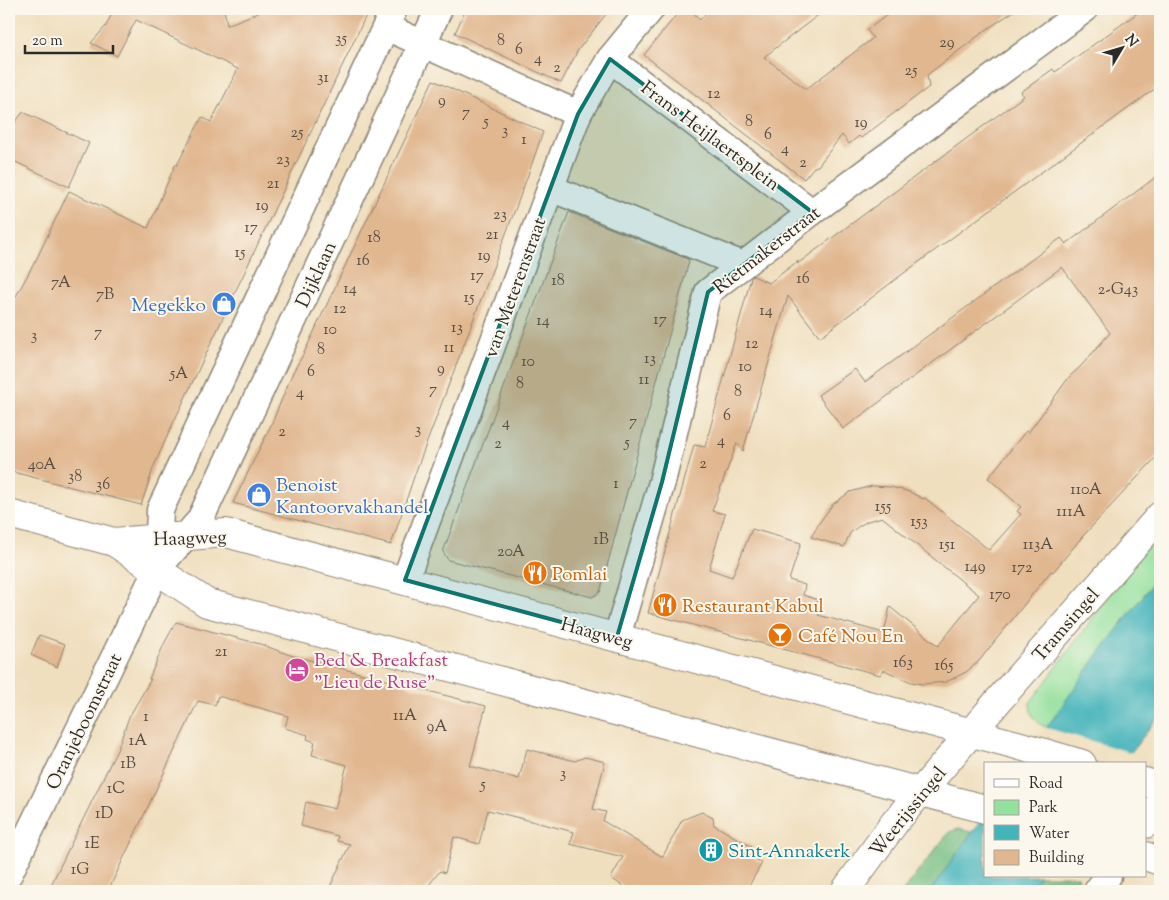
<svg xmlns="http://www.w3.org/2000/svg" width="1169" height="900" font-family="'Sorts Mill Goudy',serif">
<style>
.green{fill:#94e09d;stroke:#608664}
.forest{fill:#77be84;stroke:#517458}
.water{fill:#44b4bb;stroke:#387073}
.pier{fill:#f0dfbf}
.building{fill:#e1b790}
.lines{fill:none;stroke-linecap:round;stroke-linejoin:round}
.street-casing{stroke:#8e8575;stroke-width:29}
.secondary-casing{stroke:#8e8575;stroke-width:30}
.street{stroke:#fff;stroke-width:26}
.secondary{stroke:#fff;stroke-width:28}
.marked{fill:#0f766e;fill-opacity:0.2;stroke:#0f766e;stroke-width:4;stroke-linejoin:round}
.labels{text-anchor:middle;stroke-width:4;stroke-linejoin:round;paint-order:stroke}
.number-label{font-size:16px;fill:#584e44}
.street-label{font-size:19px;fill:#2b2b2b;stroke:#fbf7ec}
.shop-label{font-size:19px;fill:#366cbe;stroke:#fbf7ec;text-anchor:end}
.food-label{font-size:19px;fill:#c56008;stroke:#fbf7ec;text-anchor:start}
.hotel-label{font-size:19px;fill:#b23c85;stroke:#fbf7ec;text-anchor:start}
.culture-label{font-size:19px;fill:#0d838f;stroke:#fbf7ec;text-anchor:start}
</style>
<rect width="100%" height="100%" fill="#fbf7ec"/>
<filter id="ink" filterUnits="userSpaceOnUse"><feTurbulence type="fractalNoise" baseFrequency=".02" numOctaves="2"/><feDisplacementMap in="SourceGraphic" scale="10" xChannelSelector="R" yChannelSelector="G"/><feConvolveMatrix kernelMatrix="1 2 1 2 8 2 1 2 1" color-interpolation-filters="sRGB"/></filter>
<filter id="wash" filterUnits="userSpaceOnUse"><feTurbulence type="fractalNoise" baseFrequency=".0096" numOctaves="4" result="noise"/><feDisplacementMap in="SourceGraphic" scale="20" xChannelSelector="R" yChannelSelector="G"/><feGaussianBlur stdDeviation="1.12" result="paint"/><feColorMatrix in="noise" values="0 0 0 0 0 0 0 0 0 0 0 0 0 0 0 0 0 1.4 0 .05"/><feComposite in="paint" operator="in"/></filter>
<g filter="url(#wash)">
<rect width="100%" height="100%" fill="#f0dfbf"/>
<path class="green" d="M1160 532V574L1097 656 1047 728C1036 722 1030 716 1030 703L1141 553Z"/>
<g class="forest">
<polygon points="958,829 972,832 930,891 903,891 949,832"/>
<polygon points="1040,876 1078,876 1079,881 1072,891 1029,891"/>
</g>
<g class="water">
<polygon points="1160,574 1160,715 1122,764 1021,764 1097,656"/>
<polygon points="985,814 985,876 1040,876 1029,891 930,891"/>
</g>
<polygon class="pier" points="1045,727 1047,728 1133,753 1126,764 1019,764"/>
<g id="blocks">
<g class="building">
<polygon points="113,9 224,9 227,25 267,9 369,9 169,432 154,466 141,505 9,471 9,309 37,258 69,191 148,228 175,165 177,165 202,117 211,122 238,69 136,20 117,56 91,43 106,26 114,9"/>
<polygon points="466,9 610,9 578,50 561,83 455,33"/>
<polygon points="681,9 690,9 700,20 709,9 826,9 764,57 806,89 873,38 867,30 895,9 1017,9 986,30 927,75 929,87 861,138 859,136 849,144 842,135 818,166 814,167 804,179 644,55"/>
<polygon points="1143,9 1160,9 1160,85 900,276 820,337 788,296 743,451 737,443 712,511 725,514 709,569 732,577 752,529 801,543 789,580 805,585 803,595 818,600 814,612 819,613 818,615 884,633 890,607 938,646 979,595 882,517 868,521 859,526 850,533 844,547 811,537 819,523 833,504 850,492 872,486 891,487 910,492 923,499 925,498 989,550 1021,514 1017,511 1021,507 988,478 1026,431 1028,433 1070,376 1081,366 1110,333 1062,267 843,429 818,395 855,369 865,382 1061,238 1066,244 1160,174 1160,453 1083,536 1053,572 1051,571 979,661 966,672 946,682 923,684 911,682 884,670 880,675 648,613 694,445 705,447 751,278 753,276 769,283 798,261 797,264 1024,96 1021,92 1053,69 1055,72 1061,68"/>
<polygon points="433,80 543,132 524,186 416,471 391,545 233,503 272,423 293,372 303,355"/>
<polygon points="23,112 89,143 69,187 9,159 9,131"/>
<polygon points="569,212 688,259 689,261 600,592 592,597 448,560 443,552"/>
<polygon points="176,622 260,644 290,655 486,706 470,766 519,779 527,749 575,761 585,757 605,762 593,809 606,812 603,821 661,856 663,856 682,820 702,812 713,818 714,825 752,847 747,854 762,863 746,891 630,891 611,878 623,857 570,844 574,832 488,810 479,844 454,837 445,873 440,871 424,891 328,891 350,844 337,841 338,836 301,826 306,802 335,809 347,765 312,755 315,742 307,739 308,735 285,728 288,716 218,696 215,705 198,701 108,891 48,891 118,748 129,717 151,679 149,679 164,644"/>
<polygon points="39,635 65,644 57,667 31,655"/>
</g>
</g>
</g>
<g filter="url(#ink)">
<use href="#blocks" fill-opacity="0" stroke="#8e8575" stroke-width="1"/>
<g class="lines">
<defs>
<g id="street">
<polyline points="386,27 578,114"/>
<polyline points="610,59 812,212"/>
<polyline points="550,188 743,265"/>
<polyline points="158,561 160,510 394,9"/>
<polyline points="405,580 578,114 610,59 651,9"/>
<polyline points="617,637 662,482 708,292 812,212 1085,9"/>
<polyline points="9,874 157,569 200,520 439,9"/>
<polyline points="1097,891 1108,876"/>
</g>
<g id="secondary">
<polyline points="9,514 114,542 207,603 985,809"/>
<polyline points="114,542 226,533 1017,745 1082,764"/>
<polyline points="1145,782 1160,787"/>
<polyline points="1145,824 1160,804"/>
<polyline points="1145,856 1160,861"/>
<polyline points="845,891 895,822 998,701 1160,516"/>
</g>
</defs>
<use href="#street" class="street-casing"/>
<use href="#secondary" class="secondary-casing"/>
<use href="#street" class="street"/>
<use href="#secondary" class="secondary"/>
</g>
</g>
<path class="marked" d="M610 59 812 212 708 292 662 482 617 637 405 580 578 114Z"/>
<defs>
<symbol id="shop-disc" viewBox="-11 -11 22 22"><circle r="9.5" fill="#3f7fe0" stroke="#fbf7ec"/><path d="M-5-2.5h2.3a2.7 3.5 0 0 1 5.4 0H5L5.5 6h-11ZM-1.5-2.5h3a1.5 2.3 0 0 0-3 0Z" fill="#fff"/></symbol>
<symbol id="restaurant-disc" viewBox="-11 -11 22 22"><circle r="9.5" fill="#e8710a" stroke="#fbf7ec"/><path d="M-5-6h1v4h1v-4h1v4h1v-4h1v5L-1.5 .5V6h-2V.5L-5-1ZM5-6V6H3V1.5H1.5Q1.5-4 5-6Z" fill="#fff"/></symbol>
<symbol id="bar-disc" viewBox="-11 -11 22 22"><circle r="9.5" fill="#e8710a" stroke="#fbf7ec"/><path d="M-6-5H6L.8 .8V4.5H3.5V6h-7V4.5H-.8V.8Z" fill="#fff"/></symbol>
<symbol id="hotel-disc" viewBox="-11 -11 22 22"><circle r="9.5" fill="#d1479c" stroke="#fbf7ec"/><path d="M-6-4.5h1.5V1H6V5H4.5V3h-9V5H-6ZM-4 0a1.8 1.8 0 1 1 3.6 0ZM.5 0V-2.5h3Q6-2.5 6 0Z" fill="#fff"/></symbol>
<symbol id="building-disc" viewBox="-11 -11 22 22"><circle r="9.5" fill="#0f9aa8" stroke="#fbf7ec"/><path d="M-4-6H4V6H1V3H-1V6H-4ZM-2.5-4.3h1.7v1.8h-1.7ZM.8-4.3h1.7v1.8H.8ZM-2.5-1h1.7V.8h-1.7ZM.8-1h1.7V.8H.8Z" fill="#fff"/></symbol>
</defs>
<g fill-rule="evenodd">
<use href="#shop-disc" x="210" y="290" width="28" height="28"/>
<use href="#shop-disc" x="245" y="481" width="28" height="28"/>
<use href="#restaurant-disc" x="521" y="559" width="28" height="28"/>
<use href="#restaurant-disc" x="651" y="591" width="28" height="28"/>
<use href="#bar-disc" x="766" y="621" width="28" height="28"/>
<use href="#hotel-disc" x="283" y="656" width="28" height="28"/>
<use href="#building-disc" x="697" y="836" width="28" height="28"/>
</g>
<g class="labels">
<g class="number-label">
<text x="341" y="43">35</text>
<text x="501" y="45">8</text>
<text x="947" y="47">29</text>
<text x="519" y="54">6</text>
<text x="538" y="63">4</text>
<text x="557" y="72">2</text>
<text x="911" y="75">25</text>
<text x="323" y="82">31</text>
<text x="714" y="98">12</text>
<text x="442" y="105">9</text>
<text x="466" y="117">7</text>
<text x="486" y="126">5</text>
<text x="749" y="126">8</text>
<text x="861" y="127">19</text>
<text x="505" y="135">3</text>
<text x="297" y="137">25</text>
<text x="768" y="139">6</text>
<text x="524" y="144">1</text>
<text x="785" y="153">4</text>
<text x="283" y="164">23</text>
<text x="803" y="167">2</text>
<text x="273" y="188">21</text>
<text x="262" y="210">19</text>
<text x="500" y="219">23</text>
<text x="251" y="232">17</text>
<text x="492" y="239">21</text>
<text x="374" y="242">18</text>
<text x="240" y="257">15</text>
<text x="484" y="260">19</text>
<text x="363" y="265">16</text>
<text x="477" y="280">17</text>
<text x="803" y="283">16</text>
<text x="558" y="285">18</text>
<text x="61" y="287">7A</text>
<text x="350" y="293">14</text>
<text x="1118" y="294">2-G43</text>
<text x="105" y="299">7B</text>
<text x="469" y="302">15</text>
<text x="340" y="313">12</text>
<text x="766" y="315">14</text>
<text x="660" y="324">17</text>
<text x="543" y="325">14</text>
<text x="457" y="332">13</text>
<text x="330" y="334">10</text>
<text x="98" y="337">7</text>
<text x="34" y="340">3</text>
<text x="752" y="348">12</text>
<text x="449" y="352">11</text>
<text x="321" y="354">8</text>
<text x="650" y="363">13</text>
<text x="528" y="366">10</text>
<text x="745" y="371">10</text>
<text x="441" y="373">9</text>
<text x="311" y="376">6</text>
<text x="179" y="378">5A</text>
<text x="644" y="384">11</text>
<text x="520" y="388">8</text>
<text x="433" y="394">7</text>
<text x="738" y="396">8</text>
<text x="300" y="397">4</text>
<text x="727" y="420">6</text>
<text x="633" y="426">7</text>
<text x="506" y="427">4</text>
<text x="418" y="434">3</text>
<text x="282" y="436">2</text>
<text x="721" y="445">4</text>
<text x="627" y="447">5</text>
<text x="498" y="448">2</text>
<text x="703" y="468">2</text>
<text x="42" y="469">40A</text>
<text x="75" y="481">38</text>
<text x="616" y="488">1</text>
<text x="103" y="489">36</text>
<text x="1086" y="494">110A</text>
<text x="883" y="511">155</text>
<text x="1071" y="516">111A</text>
<text x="919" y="526">153</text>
<text x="601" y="544">1B</text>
<text x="947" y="549">151</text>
<text x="1038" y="549">113A</text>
<text x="511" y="556">20A</text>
<text x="975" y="571">149</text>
<text x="1022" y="572">172</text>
<text x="1000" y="599">170</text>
<text x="221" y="656">21</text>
<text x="903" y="667">163</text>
<text x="944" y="670">165</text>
<text x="405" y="720">11A</text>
<text x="146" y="721">1</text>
<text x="437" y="731">9A</text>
<text x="138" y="745">1A</text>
<text x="128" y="768">1B</text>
<text x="563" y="778">3</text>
<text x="483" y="789">5</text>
<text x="116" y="793">1C</text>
<text x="104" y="818">1D</text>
<text x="92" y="848">1E</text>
<text x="80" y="874">1G</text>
</g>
<g class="street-label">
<text transform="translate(711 135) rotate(37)" y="7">Frans Heijlaertsplein</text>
<text transform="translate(766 249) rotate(-38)" y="7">Rietmakerstraat</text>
<text transform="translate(315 274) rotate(-65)" y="7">Dijklaan</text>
<text transform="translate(514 287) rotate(-70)" y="7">van Meterenstraat</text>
<text transform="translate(190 537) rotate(-2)" y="7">Haagweg</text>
<text transform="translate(1065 624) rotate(-49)" y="7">Tramsingel</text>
<text transform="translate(597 632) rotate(15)" y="7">Haagweg</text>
<text transform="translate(83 721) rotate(-64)" y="7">Oranjeboomstraat</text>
<text transform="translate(907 811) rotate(-51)" y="7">Weerijssingel</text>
</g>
<g class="shop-label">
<text x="206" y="311">Megekko</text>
<text x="276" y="491" text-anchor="start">Benoist<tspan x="276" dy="22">Kantoorvakhandel</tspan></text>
</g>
<g class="food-label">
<text x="552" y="580">Pomlai</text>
<text x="682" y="612">Restaurant Kabul</text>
<text x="798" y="642">Café Nou En</text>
</g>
<g class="hotel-label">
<text x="314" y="666">Bed &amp; Breakfast<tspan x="314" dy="22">"Lieu de Ruse"</tspan></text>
</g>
<g class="culture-label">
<text x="728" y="857">Sint-Annakerk</text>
</g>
</g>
<rect width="1169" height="900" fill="none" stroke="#fbf7ec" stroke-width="30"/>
<rect x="984" y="762" width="162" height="115" fill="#fbf7ec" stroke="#a8a59f"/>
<rect x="994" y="779" width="25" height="8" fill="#ffffff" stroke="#a8a59f"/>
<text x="1029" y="788" font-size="15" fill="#2b2b2b">Road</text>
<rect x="994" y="800" width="25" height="15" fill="#94e09d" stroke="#a8a59f"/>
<text x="1029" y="812" font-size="15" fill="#2b2b2b">Park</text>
<rect x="994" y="825" width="25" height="15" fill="#44b4bb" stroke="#a8a59f"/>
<text x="1029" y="838" font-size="15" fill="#2b2b2b">Water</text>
<rect x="994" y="850" width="25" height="15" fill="#e1b790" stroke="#a8a59f"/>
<text x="1029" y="862" font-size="15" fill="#2b2b2b">Building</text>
<g transform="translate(1122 48) rotate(52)" stroke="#fbf7ec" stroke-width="4" paint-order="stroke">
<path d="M0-4L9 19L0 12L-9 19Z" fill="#2b2b2b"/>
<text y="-8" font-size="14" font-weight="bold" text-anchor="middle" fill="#2b2b2b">N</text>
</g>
<path d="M25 45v8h88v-8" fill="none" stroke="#2b2b2b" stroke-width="2.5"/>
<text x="32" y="45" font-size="15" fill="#2b2b2b" stroke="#fbf7ec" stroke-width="4" paint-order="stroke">20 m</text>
</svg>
